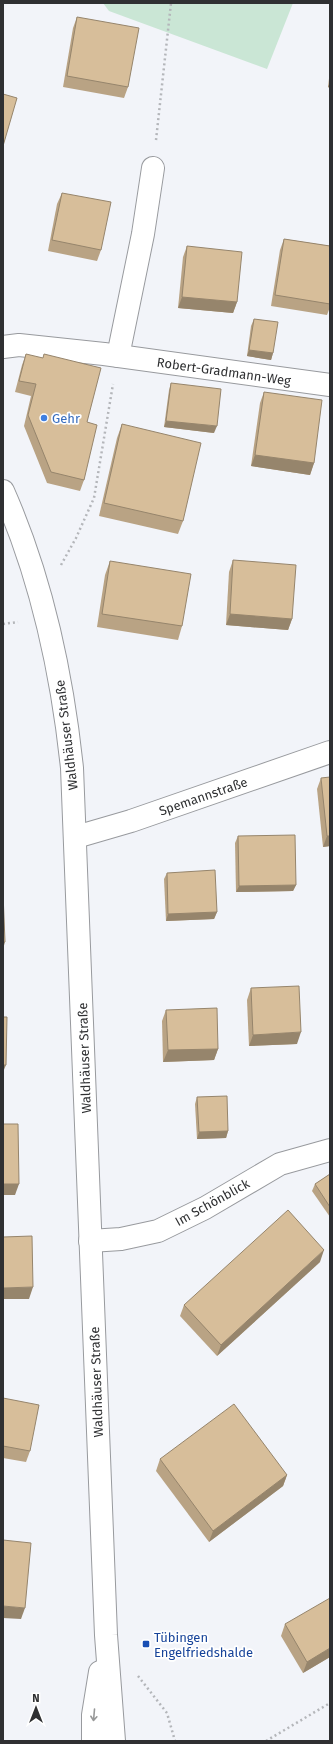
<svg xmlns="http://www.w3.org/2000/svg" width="333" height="1744" font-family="'Fira Sans',sans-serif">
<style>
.green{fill:#cae6d5}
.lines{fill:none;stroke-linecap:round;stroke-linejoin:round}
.minor-casing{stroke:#989a9e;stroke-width:24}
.path{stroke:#b4b6ba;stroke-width:2.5;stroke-dasharray:2 3;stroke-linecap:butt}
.minor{stroke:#fff;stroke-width:22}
.wall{fill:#b9a384}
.shaded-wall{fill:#96856c}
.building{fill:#d7be9a;stroke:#96856c}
.oneway{stroke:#979898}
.shop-dot{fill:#3f7fe0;stroke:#fff;stroke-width:1.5}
.transit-dot{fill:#1a4fb4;stroke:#fff;stroke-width:1.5}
.labels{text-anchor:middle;stroke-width:3.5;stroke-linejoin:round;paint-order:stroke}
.street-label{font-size:13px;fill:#2f3032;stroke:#fff}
.shop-label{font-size:13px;fill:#366cbe;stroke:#fff;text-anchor:start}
.transit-label{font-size:13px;fill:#164399;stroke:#fff;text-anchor:start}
</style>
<rect width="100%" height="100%" fill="#f2f4f9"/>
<polygon class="green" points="103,3 293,3 267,69 109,11"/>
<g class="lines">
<defs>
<g id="minor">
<polyline points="3,347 19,345 104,354 330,385"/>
<polyline points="118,356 143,234 153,168"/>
<path d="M3 491C42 579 62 673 72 768L106 1635 114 1741"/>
<polyline points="76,837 131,821 330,752"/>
<polyline points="90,1241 121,1239 158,1231 205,1208 280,1164 330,1150"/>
<polyline points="93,1741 93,1715 100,1672"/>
</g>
</defs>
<use href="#minor" class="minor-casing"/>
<g class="path">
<polyline points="156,140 171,3"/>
<polyline points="61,565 76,538 94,498 113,384"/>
<polyline points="3,624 18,622"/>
<polyline points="138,1676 167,1713 175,1741"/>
<polyline points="266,1741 330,1703"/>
</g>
<use href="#minor" class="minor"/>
</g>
<g class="wall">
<polygon points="77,17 128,87 124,98 63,87 73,28"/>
<polygon points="330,70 330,88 328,87"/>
<polygon points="62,193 101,250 97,261 48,251 57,204"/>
<polygon points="284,239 330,246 330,307 327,315 271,306 280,250"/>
<polygon points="187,246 237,302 233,313 178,308 183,257"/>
<polygon points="254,319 273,353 271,360 247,356 251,326"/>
<polygon points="26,354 87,422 84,480 80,491 47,483 24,426 31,396 15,392 22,365"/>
<polygon points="171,383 214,433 164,427 169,390"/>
<polygon points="264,392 314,463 310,475 251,466 260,403"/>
<polygon points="122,424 183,521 178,534 99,516 117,438"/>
<polygon points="233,560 292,619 288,630 226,625 229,572"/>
<polygon points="110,561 182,626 178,640 97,627 105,575"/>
<polygon points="321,778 330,846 323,847 317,789"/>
<polygon points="238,836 296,885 293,891 236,892 235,843"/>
<polygon points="167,873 217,912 214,919 166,921 164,879"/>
<polygon points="251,988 297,1044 249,1046 247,1000"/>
<polygon points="166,1010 218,1049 214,1060 163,1062 162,1021"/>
<polygon points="197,1097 228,1131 226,1138 197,1139 195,1104"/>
<polygon points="330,1174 330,1217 312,1191 315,1184"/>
<polygon points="320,1262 217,1356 180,1316 184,1305"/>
<polygon points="3,1398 30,1451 26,1462 3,1458"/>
<polygon points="160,1459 287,1475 283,1486 209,1542 156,1471"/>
<polygon points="285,1624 330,1657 303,1673 281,1636"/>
</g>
<g class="shaded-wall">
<polygon points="330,82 330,88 328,87"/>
<polygon points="182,297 237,302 233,313 178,308"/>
<polygon points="249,350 273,353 271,360 247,356"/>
<polygon points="166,421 217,426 214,433 164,427"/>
<polygon points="255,455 314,463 310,475 251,466"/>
<polygon points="230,614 292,619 288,630 226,625"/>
<polygon points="327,836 330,836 330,846 323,847"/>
<polygon points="296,885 293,891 236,892 239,886"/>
<polygon points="217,912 214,919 166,921 168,914"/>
<polygon points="3,942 5,942 3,949"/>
<polygon points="301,1032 297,1044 249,1046 253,1035"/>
<polygon points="218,1049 214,1060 163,1062 168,1050"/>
<polygon points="3,1065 6,1065 3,1072"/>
<polygon points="228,1131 226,1138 197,1139 199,1132"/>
<polygon points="3,1184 19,1184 15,1195 3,1195"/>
<polygon points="324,1250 320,1262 217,1356 221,1345"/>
<polygon points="33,1287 29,1299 3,1299 3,1288"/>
<polygon points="287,1475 283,1486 209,1542 213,1531"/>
<polygon points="3,1606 25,1608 21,1619 3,1618"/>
<polygon points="330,1648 330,1657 303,1673 307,1662"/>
</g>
<g class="building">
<polygon points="77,17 139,28 128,87 67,76"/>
<polygon points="3,94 17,98 3,146"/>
<polygon points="62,193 111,202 101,250 52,240"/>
<polygon points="284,239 330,246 330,304 275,295"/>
<polygon points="187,246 242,252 237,302 182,297"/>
<polygon points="254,319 278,322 273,353 249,350"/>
<polygon points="26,354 43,358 44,354 101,368 87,422 97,425 84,480 51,472 28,415 36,384 19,381"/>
<polygon points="171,383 221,389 217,426 166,421"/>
<polygon points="264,392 322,400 314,463 255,455"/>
<polygon points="122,424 201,443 183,521 104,503"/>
<polygon points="233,560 296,565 292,619 230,614"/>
<polygon points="110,561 191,574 182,626 102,614"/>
<polygon points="330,777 330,836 327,836 321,778"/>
<polygon points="295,835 296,885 239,886 238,836"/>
<polygon points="215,870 217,912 168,914 167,873"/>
<polygon points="3,893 5,942 3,942"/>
<polygon points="299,986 301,1032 253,1035 251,988"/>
<polygon points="217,1008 218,1049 168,1050 166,1010"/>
<polygon points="3,1017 7,1017 6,1065 3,1065"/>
<polygon points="227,1096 228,1131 199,1132 197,1097"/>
<polygon points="3,1124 18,1124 19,1184 3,1184"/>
<polygon points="330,1174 330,1207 315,1184"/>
<polygon points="288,1210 324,1250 221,1345 184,1305"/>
<polygon points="32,1236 33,1287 3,1288 3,1237"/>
<polygon points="3,1398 39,1405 30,1451 3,1446"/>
<polygon points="234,1404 287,1475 213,1531 160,1459"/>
<polygon points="3,1540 31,1543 25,1608 3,1606"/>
<polygon points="330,1598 330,1648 307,1662 285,1624"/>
</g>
<defs><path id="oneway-shaft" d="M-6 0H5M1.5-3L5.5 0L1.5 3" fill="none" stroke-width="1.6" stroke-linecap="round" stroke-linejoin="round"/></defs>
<use class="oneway" href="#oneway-shaft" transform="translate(94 1715) rotate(95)"/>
<circle class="shop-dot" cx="44" cy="418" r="4"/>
<rect class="transit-dot" x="142" y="1640" width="8" height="8" rx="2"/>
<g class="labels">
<g class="street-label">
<text transform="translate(224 371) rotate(8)" y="5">Robert-Gradmann-Weg</text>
<text transform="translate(66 735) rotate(-97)" y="5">Waldhäuser Straße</text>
<text transform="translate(203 796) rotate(-19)" y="5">Spemannstraße</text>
<text transform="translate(84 1058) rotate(-92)" y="5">Waldhäuser Straße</text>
<text transform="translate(212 1202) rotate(-29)" y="5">Im Schönblick</text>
<text transform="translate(96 1382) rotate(-92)" y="5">Waldhäuser Straße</text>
</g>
<g class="shop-label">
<text x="52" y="423">Gehr</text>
</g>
<g class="transit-label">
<text x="154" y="1642">Tübingen<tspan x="154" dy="15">Engelfriedshalde</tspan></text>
</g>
</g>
<rect width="333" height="1744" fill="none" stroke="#2f3032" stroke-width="8"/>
<g transform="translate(36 1708)" stroke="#ffffff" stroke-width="3" paint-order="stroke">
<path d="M0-3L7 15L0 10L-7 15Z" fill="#2f3032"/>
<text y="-6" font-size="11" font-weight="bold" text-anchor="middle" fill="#2f3032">N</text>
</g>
</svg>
